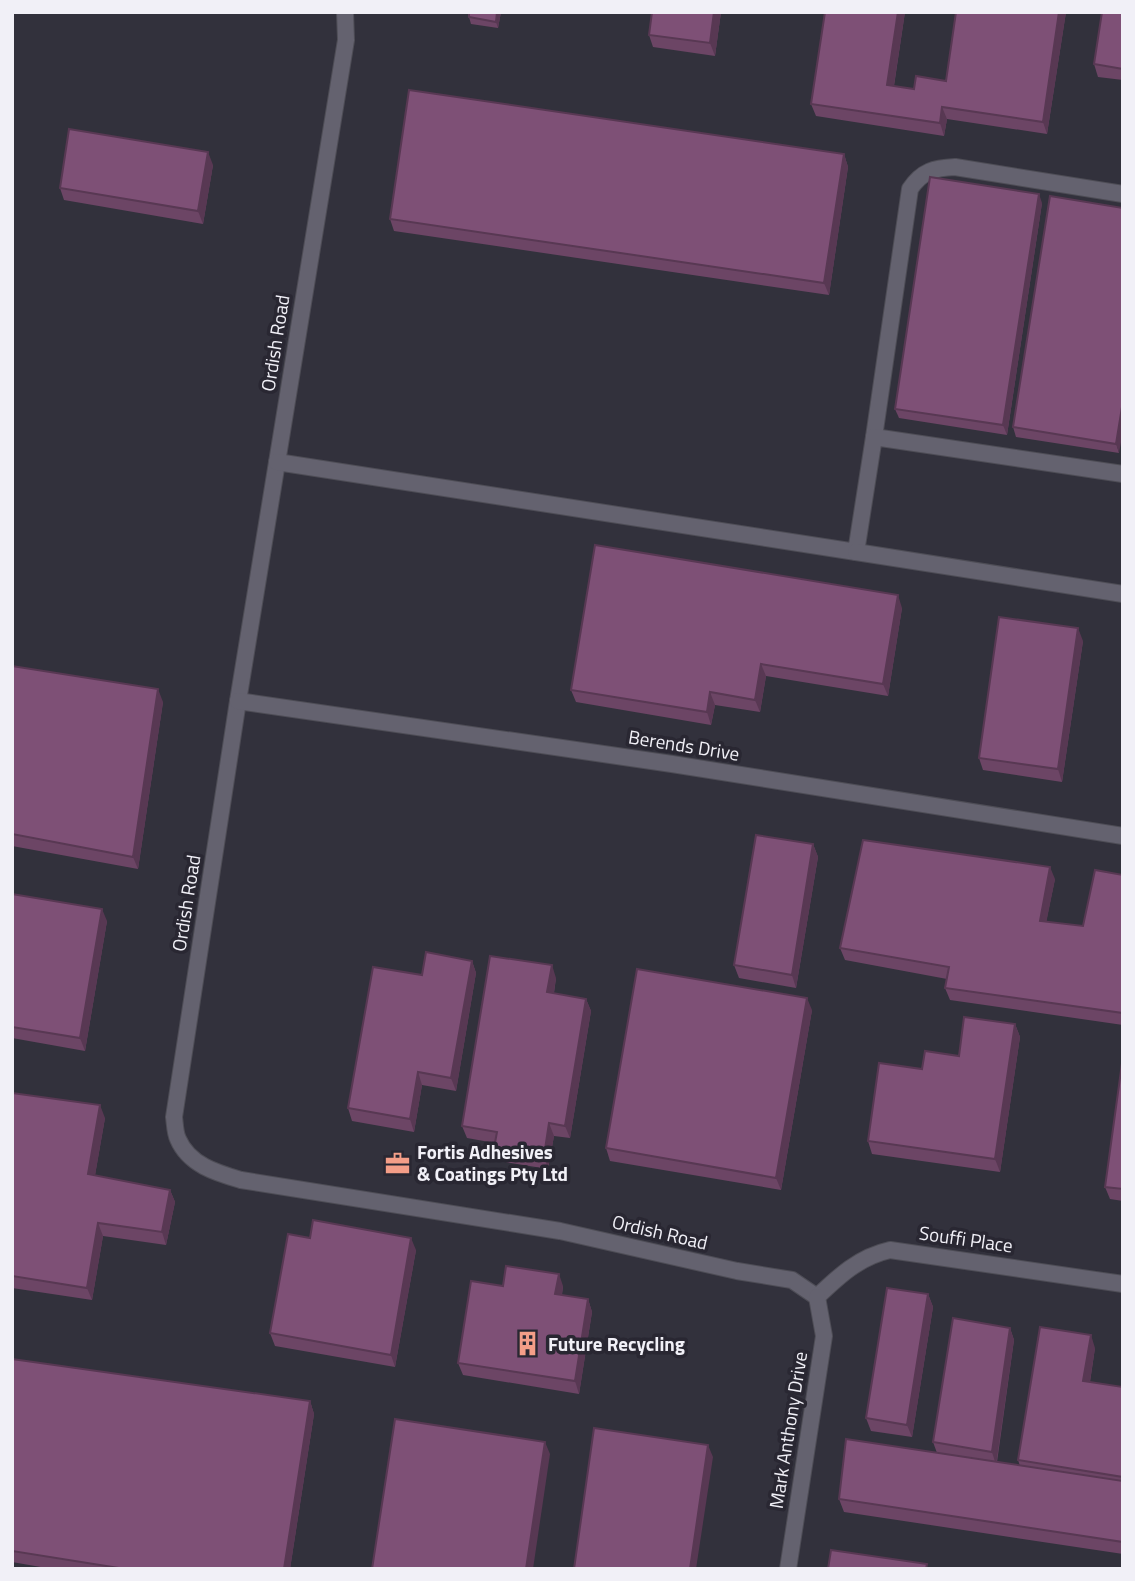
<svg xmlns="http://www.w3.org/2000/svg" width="1135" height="1581" font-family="'Titillium Web',sans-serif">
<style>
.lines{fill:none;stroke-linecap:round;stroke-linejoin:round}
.minor-casing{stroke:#4e4d56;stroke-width:18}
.minor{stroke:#64626f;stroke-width:16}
.wall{fill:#6c4565}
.shaded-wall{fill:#583853}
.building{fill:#7e5076;stroke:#583853;stroke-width:2}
.labels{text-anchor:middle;stroke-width:7;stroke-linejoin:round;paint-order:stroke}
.street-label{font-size:19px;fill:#f1f0f7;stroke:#292732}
.poi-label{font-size:19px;font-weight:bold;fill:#f1f0f7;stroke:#292732;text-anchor:start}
</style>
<rect width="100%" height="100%" fill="#32313c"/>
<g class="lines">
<defs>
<g id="minor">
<path d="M345 12 346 40 238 701 174 1117C175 1124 175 1133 178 1139 189 1165 217 1173 241 1180L560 1231 737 1271 792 1280 817 1297"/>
<path d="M874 437 910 189C922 171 934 168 955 167L1123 194"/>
<polyline points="277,462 856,552 874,437 1123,474"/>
<polyline points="856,552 1123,594"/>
<polyline points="238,701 672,764 1123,836"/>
<path d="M817 1297C839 1276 859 1257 890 1250L1123 1284"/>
<polyline points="788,1569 824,1336 817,1297"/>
</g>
</defs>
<use href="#minor" class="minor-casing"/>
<use href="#minor" class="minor"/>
</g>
<g class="wall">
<polygon points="469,12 501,12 498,28 471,24 469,17"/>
<polygon points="721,12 715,56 653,47 649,35"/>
<polygon points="825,12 905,12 894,86 914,89 946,81 956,12 1066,12 1047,134 947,119 944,136 816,116 811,104"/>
<polygon points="1123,12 1123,80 1098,77 1094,64"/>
<polygon points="844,154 848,167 829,295 394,231 390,219"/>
<polygon points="213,165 203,224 64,200 60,188"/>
<polygon points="1050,196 1119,453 1016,437 1013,427"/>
<polygon points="1042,203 1007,435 899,418 895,409"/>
<polygon points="902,608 888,696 766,676 760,712 715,705 711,725 576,702 571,690"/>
<polygon points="1083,641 1062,782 983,770 979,758"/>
<polygon points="12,666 163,702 138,869 12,846"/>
<polygon points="813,844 818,857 796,988 739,978 734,965"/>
<polygon points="1123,875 1123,1025 950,1000 945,988 947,979 845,960 840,948 1055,879 1046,922 1083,926"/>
<polygon points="12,894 107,921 85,1051 12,1038"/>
<polygon points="472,961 476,973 456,1091 422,1085 414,1132 352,1121 348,1108 422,975"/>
<polygon points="556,978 554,993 586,999 591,1011 570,1138 554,1136 548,1169 499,1161 494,1148 495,1143 467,1138 462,1126"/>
<polygon points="812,1010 781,1190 610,1161 606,1148"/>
<polygon points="1015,1024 1020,1037 1000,1172 872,1154 868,1141 922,1069 959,1056"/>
<polygon points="1123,1056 1123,1201 1110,1199 1105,1187"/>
<polygon points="12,1093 105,1118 95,1175 170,1190 175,1202 166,1245 103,1236 92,1300 12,1288"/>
<polygon points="310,1238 416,1250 395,1367 275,1346 270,1333"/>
<polygon points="503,1286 563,1286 562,1295 588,1299 592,1312 579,1394 463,1375 458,1363"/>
<polygon points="928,1294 933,1307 912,1437 871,1431 866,1418"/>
<polygon points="1010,1328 1014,1340 997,1462 1020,1466 1018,1460 1095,1348 1090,1382 1123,1387 1123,1554 844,1512 839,1499 937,1453 933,1442"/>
<polygon points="12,1359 310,1401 314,1414 290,1569 52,1569 12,1562"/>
</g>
<g class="shaded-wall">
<polygon points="497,12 501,12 498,28 496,22"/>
<polygon points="714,12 721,12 715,56 710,43"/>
<polygon points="898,12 905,12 892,98 887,85"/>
<polygon points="1059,12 1066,12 1047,134 1043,122"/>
<polygon points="942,107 947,119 944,136 940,123"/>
<polygon points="208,152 213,165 203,224 198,211"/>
<polygon points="844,154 848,167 829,295 824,283"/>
<polygon points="1039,194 1042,203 1007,435 1003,425"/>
<polygon points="1123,401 1123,432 1119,453 1116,444"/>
<polygon points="898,595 902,608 888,696 883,684"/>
<polygon points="1078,628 1083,641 1062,782 1058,769"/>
<polygon points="761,664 766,676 760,712 755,700"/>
<polygon points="158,689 163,702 138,869 133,857"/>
<polygon points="710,692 715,705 711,725 707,712"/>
<polygon points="813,844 818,857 796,988 792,975"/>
<polygon points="1050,867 1055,879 1044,934 1040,921"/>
<polygon points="102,909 107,921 85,1051 80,1038"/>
<polygon points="472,961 476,973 456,1091 451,1078"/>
<polygon points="552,965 556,978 552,1005 547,992"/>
<polygon points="807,998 812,1010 781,1190 776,1178"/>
<polygon points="586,999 591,1011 570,1138 565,1126"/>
<polygon points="1015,1024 1020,1037 1000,1172 995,1159"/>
<polygon points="418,1072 422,1085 414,1132 410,1119"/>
<polygon points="100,1105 105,1118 93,1187 88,1174"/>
<polygon points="549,1123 554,1136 548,1169 544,1156"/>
<polygon points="170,1190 175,1202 166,1245 162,1232"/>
<polygon points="98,1223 103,1236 92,1300 87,1288"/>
<polygon points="411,1238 416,1250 395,1367 391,1355"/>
<polygon points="559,1274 563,1286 560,1307 555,1294"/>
<polygon points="928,1294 933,1307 912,1437 907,1425"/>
<polygon points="588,1299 592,1312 579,1394 575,1381"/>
<polygon points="1010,1328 1014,1340 996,1465 992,1452"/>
<polygon points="1091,1335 1095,1348 1088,1394 1083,1381"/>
<polygon points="310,1401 314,1414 290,1569 284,1569"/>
<polygon points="545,1442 550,1454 533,1569 526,1569"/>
<polygon points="708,1445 713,1457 696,1569 690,1569"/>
</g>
<g class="building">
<polygon points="469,12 497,12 496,22 469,17"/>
<polygon points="652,12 714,12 710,43 649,35"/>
<polygon points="825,12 898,12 887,85 914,89 916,76 946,81 956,12 1059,12 1043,122 942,107 940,123 811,104"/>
<polygon points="1102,12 1123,12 1123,69 1094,64"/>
<polygon points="409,90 844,154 824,283 390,219"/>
<polygon points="69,129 208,152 198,211 60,188"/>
<polygon points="930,177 1039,194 1003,425 895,409"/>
<polygon points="1050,196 1123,208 1123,401 1116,444 1013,427"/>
<polygon points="595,545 898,595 883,684 761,664 755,700 710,692 707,712 571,690"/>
<polygon points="999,617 1078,628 1058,769 979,758"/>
<polygon points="12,666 158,689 133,857 12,834"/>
<polygon points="756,835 813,844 792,975 734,965"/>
<polygon points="863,840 1050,867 1040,921 1083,926 1095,870 1123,875 1123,1013 945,988 949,967 840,948"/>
<polygon points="12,894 102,909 80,1038 12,1027"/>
<polygon points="426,952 472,961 451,1078 418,1072 410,1119 348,1108 373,967 422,975"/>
<polygon points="490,956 552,965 547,992 586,999 565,1126 549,1123 544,1156 494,1148 497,1132 462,1126"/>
<polygon points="637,969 807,998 776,1178 606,1148"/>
<polygon points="964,1017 1015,1024 995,1159 868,1141 879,1063 922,1069 925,1051 959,1056"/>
<polygon points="1123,1056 1123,1189 1105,1187"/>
<polygon points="12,1093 100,1105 88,1174 170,1190 162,1232 98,1223 87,1288 12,1276"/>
<polygon points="313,1220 411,1238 391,1355 270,1333 288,1234 310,1238"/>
<polygon points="506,1266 559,1274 555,1294 588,1299 575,1381 458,1363 471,1281 503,1286"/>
<polygon points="887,1288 928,1294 907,1425 866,1418"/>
<polygon points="953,1318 1010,1328 992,1452 933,1442"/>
<polygon points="1040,1327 1091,1335 1083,1381 1123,1387 1123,1477 1018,1460"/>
<polygon points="12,1359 310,1401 284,1569 125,1569 12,1551"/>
<polygon points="395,1419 545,1442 526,1569 372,1569"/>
<polygon points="594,1428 708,1445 690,1569 574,1569"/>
<polygon points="846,1439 1123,1481 1123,1542 839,1499"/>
<polygon points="831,1550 927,1564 926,1569 828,1569"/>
</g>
<defs>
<symbol id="office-bare" viewBox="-9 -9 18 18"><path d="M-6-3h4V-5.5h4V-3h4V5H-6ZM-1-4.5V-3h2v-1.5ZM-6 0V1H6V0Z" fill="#f49e88" stroke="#292732" stroke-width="2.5" paint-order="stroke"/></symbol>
<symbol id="building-bare" viewBox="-9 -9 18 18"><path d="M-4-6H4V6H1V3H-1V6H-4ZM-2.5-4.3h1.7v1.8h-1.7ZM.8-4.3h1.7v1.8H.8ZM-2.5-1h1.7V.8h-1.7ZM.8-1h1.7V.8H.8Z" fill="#f49e88" stroke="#292732" stroke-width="2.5" paint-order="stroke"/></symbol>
</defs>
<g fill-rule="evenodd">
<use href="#office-bare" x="380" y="1146" width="35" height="35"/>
<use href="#building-bare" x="510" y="1326" width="35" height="35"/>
</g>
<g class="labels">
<g class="street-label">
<text transform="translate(275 343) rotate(-81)" y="7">Ordish Road</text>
<text transform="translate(684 745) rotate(9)" y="7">Berends Drive</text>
<text transform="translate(186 903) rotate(-81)" y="7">Ordish Road</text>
<text transform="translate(660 1232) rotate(13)" y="7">Ordish Road</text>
<text transform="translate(966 1239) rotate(8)" y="7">Souffi Place</text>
<text transform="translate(788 1430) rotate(-81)" y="7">Mark Anthony Drive</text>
</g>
<g class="poi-label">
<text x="417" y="1159">Fortis Adhesives<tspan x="417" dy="22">&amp; Coatings Pty Ltd</tspan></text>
<text x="548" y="1351">Future Recycling</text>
</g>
</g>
<rect width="1135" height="1581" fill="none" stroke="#f1f0f7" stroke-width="28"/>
</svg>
